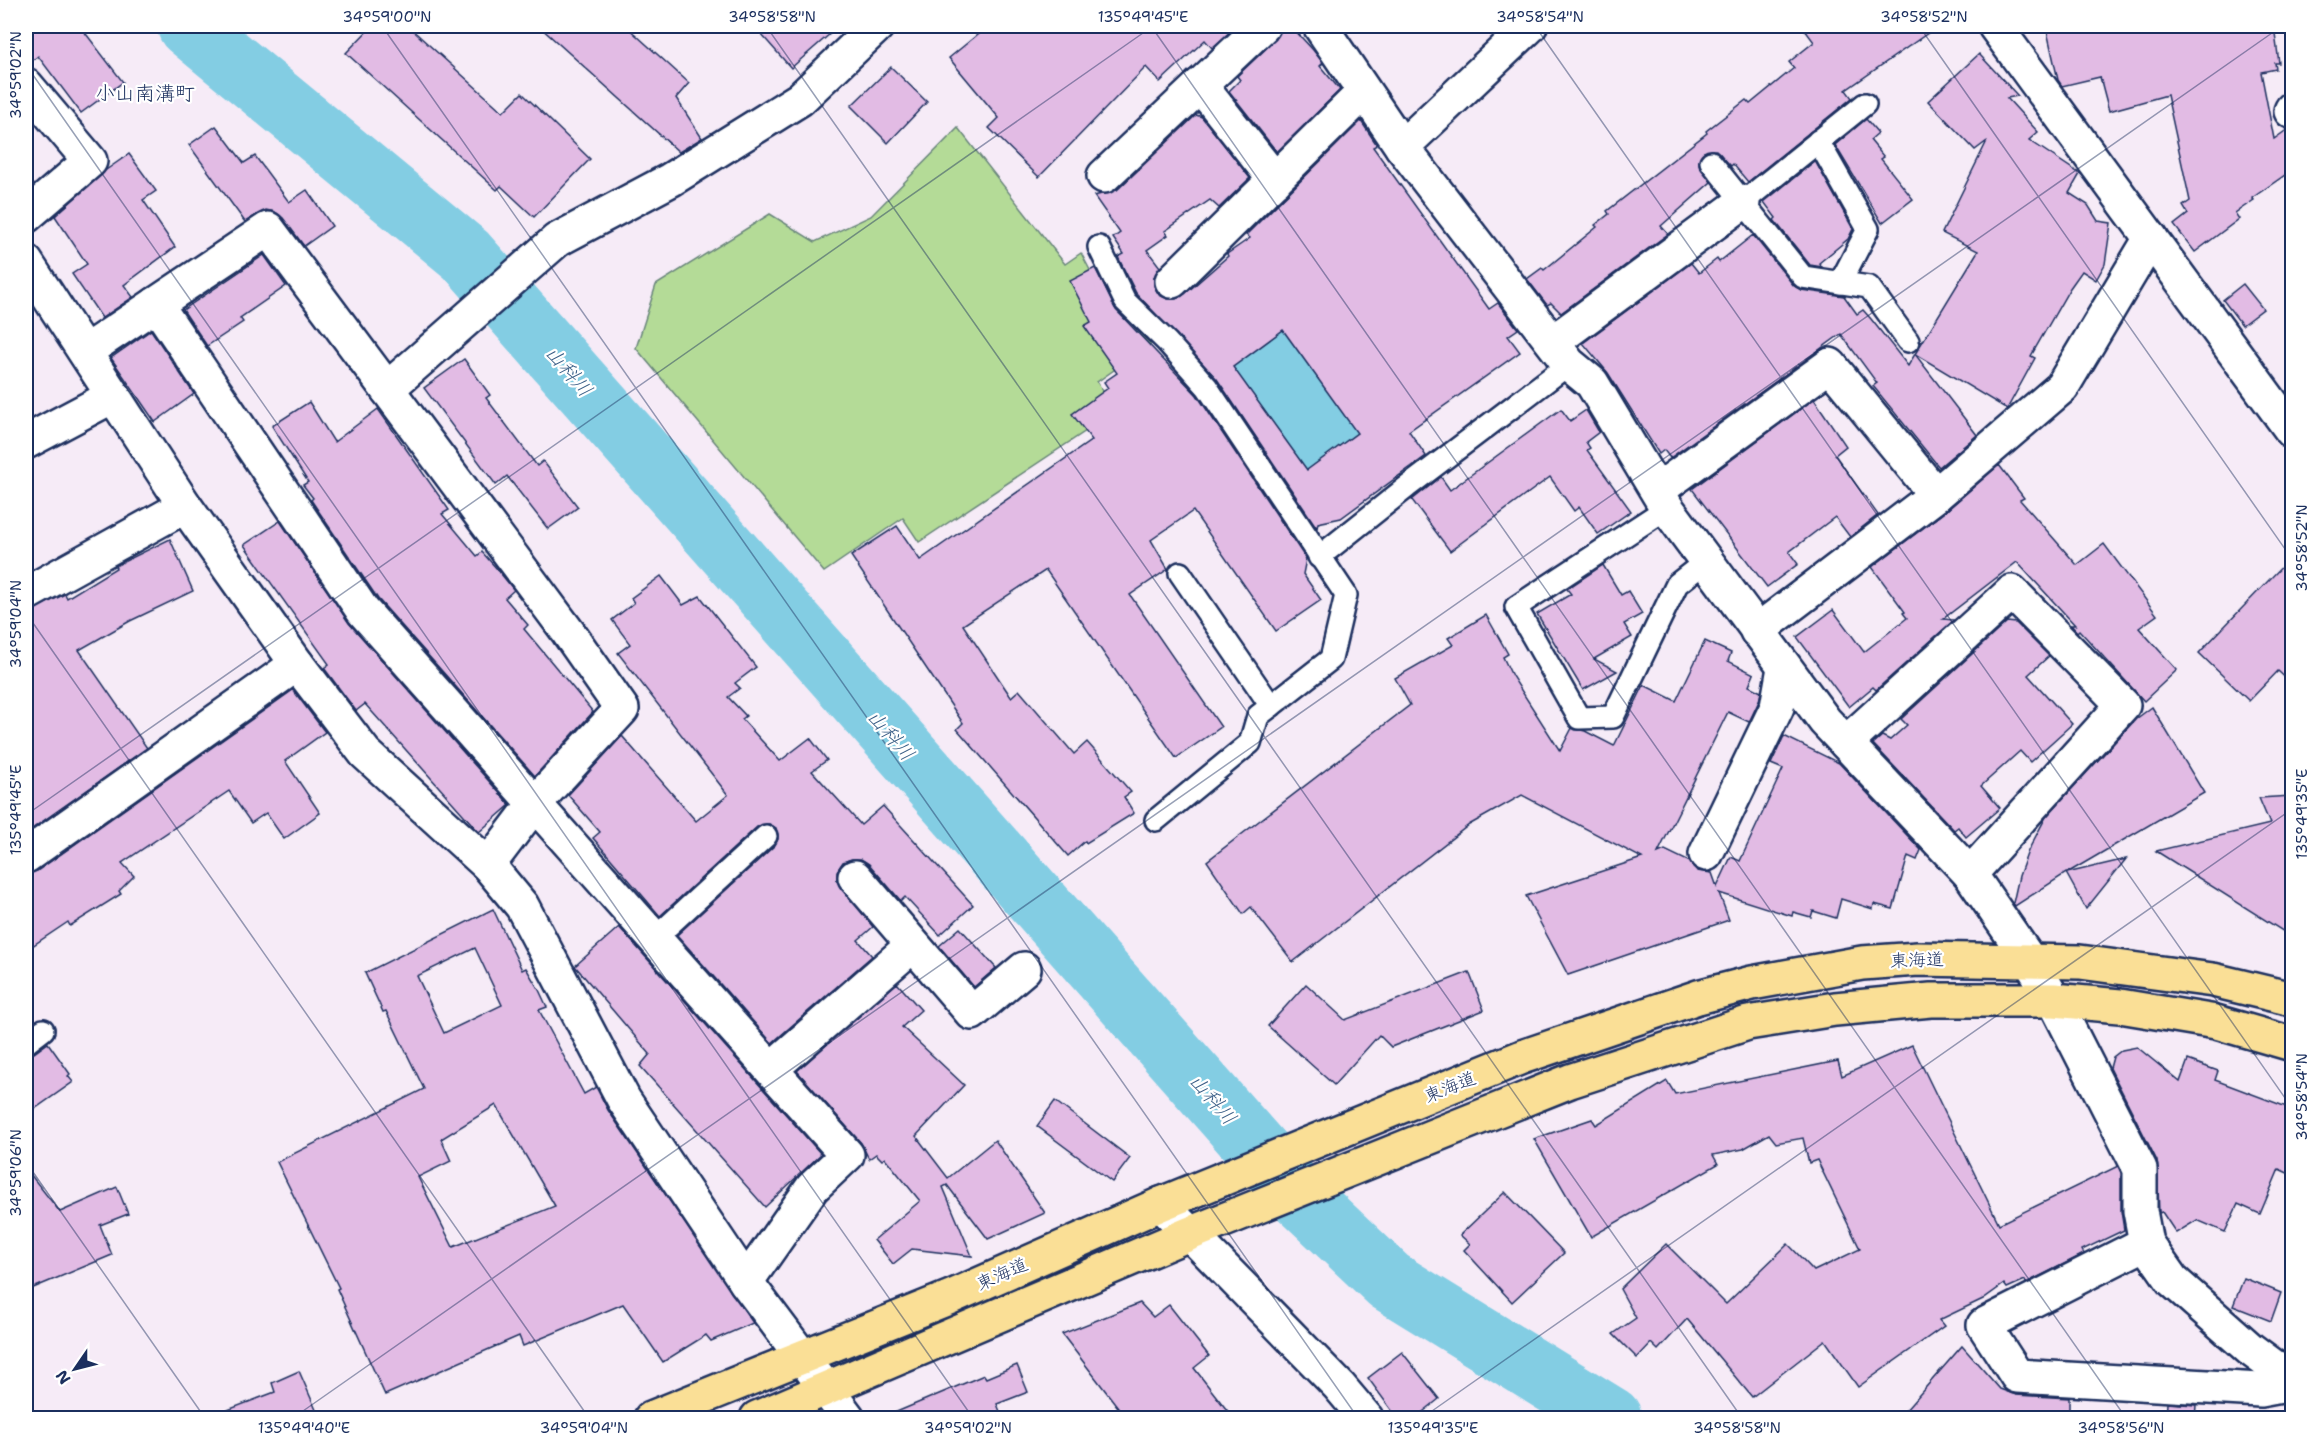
<svg xmlns="http://www.w3.org/2000/svg" width="2318" height="1444" font-family="'Shantell Sans','Klee One',sans-serif">
<style>
.green{fill:#b4db97;stroke:#68857a;stroke-width:1.5}
.water{fill:#83cde3;stroke:#598eae;stroke-width:1.5}
.lines{fill:none;stroke-linecap:round;stroke-linejoin:round}
.river{stroke:#83cde3;stroke-width:62}
.building{fill:#e2bbe4;stroke:#1b2f5e;stroke-width:1.5;fill-rule:evenodd}
.service-casing{stroke:#1b2f5e;stroke-width:26}
.minor-casing{stroke:#1b2f5e;stroke-width:38}
.trunk-casing{stroke:#1b2f5e;stroke-width:38}
.service{stroke:#fff;stroke-width:21}
.minor{stroke:#fff;stroke-width:33}
.trunk{stroke:#fadf96;stroke-width:33}
.ticks{fill:none;stroke:#1b2f5e;stroke-width:1.5;stroke-opacity:0.45}
.labels{text-anchor:middle;stroke-width:4.5;stroke-linejoin:round;paint-order:stroke}
.street-label{font-size:18px;fill:#1b2f5e;stroke:#fff}
.neighbourhood-label{font-size:20px;fill:#1b2f5e;stroke:#fff}
.water-label{font-size:20px;font-style:italic;fill:#3a5e86;stroke:#fff}
.neatline{fill:none;stroke:#1b2f5e;stroke-width:2}
.ticks-label{font-size:15px;text-anchor:middle;fill:#1b2f5e}
</style>
<rect width="100%" height="100%" fill="#f6ebf7"/>
<filter id="ink" filterUnits="userSpaceOnUse"><feTurbulence type="fractalNoise" baseFrequency=".0167" numOctaves="2"/><feDisplacementMap in="SourceGraphic" scale="12" xChannelSelector="R" yChannelSelector="G"/><feConvolveMatrix kernelMatrix="1 2 1 2 8 2 1 2 1" color-interpolation-filters="sRGB"/></filter>
<g filter="url(#ink)">
<polygon class="green" points="958,128 1065,264 1081,253 1110,308 1151,344 1097,382 1116,411 919,542 903,518 824,572 636,348 656,285 770,214 815,242 871,216"/>
<polygon class="water" points="1283,330 1357,433 1307,470 1233,367"/>
<g class="lines">
<polyline class="river" points="188,26 466,255 1294,1191 1389,1281 1611,1418"/>
</g>
<g class="building">
<polygon points="26,26 80,26 123,82 81,113 38,56 26,66"/>
<polygon points="372,26 408,26 503,112 522,93 590,159 534,217 501,186 497,190 346,53"/>
<polygon points="539,26 626,26 689,83 676,98 702,138 679,152"/>
<polygon points="754,26 839,26 791,68"/>
<polygon points="988,26 1236,26 1212,48 1205,40 1160,82 1146,67 1039,177 989,128 999,118 949,58"/>
<polygon points="1281,26 1291,26 1313,50 1323,63 1320,66 1340,90 1277,152 1229,91 1240,80 1237,76 1276,39"/>
<polygon points="1802,26 1938,26 1846,90 1852,98 1748,182 1733,164 1731,166 1716,150 1704,152 1699,164 1711,182 1661,226 1668,234 1561,313 1551,303 1547,305 1527,279 1542,268 1544,270 1597,227 1595,225 1609,214 1607,211 1707,133 1706,131 1746,100 1750,104 1794,68 1789,62 1814,42"/>
<polygon points="2069,26 2274,26 2279,63 2275,63 2276,69 2261,72 2274,139 2288,129 2292,130 2292,170 2252,198 2254,200 2235,213 2239,219 2195,252 2174,225 2188,214 2183,206 2190,201 2167,95 2109,111 2100,77 2062,86 2058,80 2047,31"/>
<polygon points="1979,54 2018,96 2007,98 2038,132 2029,140 2080,174 2069,193 2088,205 2098,221 2111,223 2105,264 2096,280 2082,271 2070,288 2031,356 2035,358 2007,409 1915,354 1978,251 1942,233 1987,141 1975,150 1928,101"/>
<polygon points="891,67 927,102 888,143 851,106"/>
<path d="M1196 115 1202 117 1250 178 1219 208 1210 200 1165 231 1168 235 1147 250 1160 267 1154 277V286L1159 295 1168 299H1176L1185 294 1228 256 1227 254 1250 238 1246 235 1361 121 1377 145 1373 147 1489 309 1498 303 1518 329 1508 336 1520 352 1409 431 1426 456 1341 518 1318 523 1317 528 1217 379 1136 293 1118 257 1124 254 1113 238 1120 233 1094 196 1117 190ZM1283 330 1357 433 1307 470 1233 367Z"/>
<polygon points="1866,119 1878,133 1870,140 1884,157 1881,159 1913,199 1882,223 1835,145"/>
<polygon points="216,126 244,163 255,156 289,202 307,190 332,226 304,246 283,218 275,212 266,210 245,222 189,145"/>
<polygon points="129,154 156,191 143,200 175,247 124,285 133,297 102,318 72,274 87,264 55,216 106,170"/>
<polygon points="1815,161 1853,229 1848,239 1819,263 1822,267 1810,265 1774,220 1776,218 1764,202"/>
<polygon points="1753,235 1794,286 1801,290 1844,296 1857,314 1863,310 1871,319 1908,366 1915,354 1977,435 1939,467 1873,386 1877,383 1841,334 1670,458 1664,450 1659,454 1608,373 1583,343 1691,263 1699,273 1717,259 1719,262"/>
<polygon points="264,255 286,286 240,318 243,322 207,346 183,310"/>
<polygon points="1095,268 1116,310 1197,395 1306,559 1303,574 1321,600 1276,631 1193,511 1151,540 1168,569 1130,595 1221,727 1176,758 1046,570 963,625 1011,697 1019,690 1074,754 1087,742 1131,792 1124,797 1134,813 1086,843 1085,841 1068,856 957,729 963,723 851,556 897,526 920,560 1092,440 1072,414 1108,388 1104,382 1117,373 1084,326 1091,322 1070,281"/>
<polygon points="2243,284 2263,309 2242,325 2223,300"/>
<polygon points="151,330 194,394 155,422 111,358"/>
<polygon points="464,359 490,395 486,398 537,466 543,461 578,507 548,529 507,476 496,485 424,388"/>
<polygon points="1814,399 1846,446 1835,455 1878,515 1850,537 1835,517 1789,552 1798,564 1767,587 1692,489"/>
<polygon points="309,402 334,442 378,409 449,510 442,514 477,556 482,552 497,569 514,590 505,598 528,625 524,629 593,712 535,776 378,599 311,500 313,498 303,485 308,482 272,426"/>
<polygon points="1561,409 1570,421 1586,410 1599,432 1586,442 1590,448 1587,450 1631,511 1598,534 1579,507 1574,511 1550,477 1450,551 1412,500 1441,477 1450,490"/>
<polygon points="1999,465 2024,498 2020,500 2077,565 2104,544 2157,615 2139,628 2177,670 2144,701 2079,630 2077,632 2071,625 2075,625 2017,562 1943,619 1954,620 1876,690 1873,687 1849,707 1797,637 1833,610 1864,652 1907,618 1903,613 1905,612 1872,567 1947,510"/>
<polygon points="280,521 349,623 510,805 479,832 365,704 356,711 324,668 329,664 244,545"/>
<polygon points="170,539 193,591 130,621 79,650 147,748 26,833 26,613 65,594 67,598 116,568 115,566"/>
<polygon points="2292,556 2292,684 2278,671 2249,701 2199,653"/>
<polygon points="1603,565 1621,595 1628,591 1642,614 1624,624 1632,637 1594,659 1617,671 1583,690 1537,614 1571,594 1567,589"/>
<polygon points="661,576 683,605 700,596 756,667 735,683 740,688 728,697 746,716 742,719 780,761 810,738 827,760 812,771 861,825 883,806 973,905 940,935 905,897 901,901 869,864 861,859 852,859 843,862 837,871 837,881 873,927 858,940 872,956 772,1043 677,935 775,845 778,839 776,828 769,824 757,827 660,916 593,838 600,832 568,795 622,736 696,821 728,795 618,653 630,644 612,620 634,603 631,598"/>
<polygon points="1486,615 1508,654 1503,657 1512,676 1560,751 1572,728 1585,731 1614,746 1644,685 1676,701 1705,641 1731,653 1728,661 1754,674 1749,686 1761,692 1759,701 1749,722 1728,712 1658,853 1665,850 1690,862 1697,871 1712,873 1717,887 1731,857 1740,861 1783,769 1771,764 1784,736 1839,763 1921,850 1917,860 1908,856 1893,909 1874,904 1873,909 1841,899 1836,918 1813,911 1811,917 1793,912 1792,916 1719,893 1729,920 1568,975 1526,896 1642,858 1522,795 1469,825 1293,962 1251,907 1243,914 1207,861 1410,705 1395,678 1453,645 1448,638"/>
<polygon points="2007,622 2016,623 2049,656 2028,675 2072,724 2030,762 2020,751 1981,786 2000,808 1966,837 1958,827 1954,830 1873,744 1882,736 1890,740 1907,725 1901,719"/>
<polygon points="293,690 325,732 285,761 320,813 284,839 266,813 251,823 229,791 122,863 134,876 119,891 121,894 70,926 68,922 26,950 26,874 37,871"/>
<polygon points="2152,707 2204,793 2067,873 2126,859 2086,909 2066,873 2015,906 2013,903 2019,876 2028,851 2046,817 2136,719"/>
<polygon points="2292,796 2292,937 2156,851 2270,824 2259,798"/>
<path d="M493 909 522 970 526 968 539 990 547 1007 539 1010 584 1094 596 1087 608 1110 753 1323 711 1341 706 1335 663 1362 623 1304 523 1346 519 1336 385 1395 337 1289 339 1288 277 1162 424 1089 386 1011 383 1012 365 973ZM475 948 502 1005 444 1033 417 976ZM496 1105 555 1206 453 1247 418 1177 451 1161 441 1139Z"/>
<polygon points="619,927 821,1154 765,1207 640,1066 650,1054 575,966"/>
<polygon points="960,928 996,968 974,987 939,946"/>
<polygon points="1469,972 1484,1010 1391,1047 1379,1035 1334,1085 1268,1026 1306,984 1345,1020"/>
<polygon points="897,983 921,1010 902,1027 964,1085 916,1136 948,1178 995,1140 1045,1213 988,1239 947,1185 943,1187 972,1256 912,1249 893,1264 874,1240 920,1201 885,1158 882,1160 876,1154 869,1159 861,1143 797,1071"/>
<polygon points="48,1043 70,1074 68,1076 73,1082 26,1115 26,1055 34,1053"/>
<polygon points="1912,1045 1999,1224 2118,1166 2121,1173 2121,1211 2124,1230 2082,1250 2084,1254 2026,1283 2025,1280 2007,1288 2004,1284 1983,1299 1939,1320 1944,1326 1858,1387 1825,1340 1752,1397 1687,1319 1658,1350 1651,1343 1637,1358 1613,1334 1636,1318 1620,1289 1666,1244 1726,1304 1788,1244 1814,1271 1860,1249 1817,1160 1809,1163 1803,1138 1776,1143 1769,1134 1743,1149 1713,1155 1718,1164 1591,1237 1534,1139 1592,1119 1596,1125 1667,1081 1675,1094 1838,1061 1842,1076"/>
<polygon points="2137,1047 2180,1082 2188,1060 2218,1071 2215,1080 2292,1109 2292,1175 2279,1169 2260,1214 2238,1204 2225,1232 2197,1220 2176,1233 2162,1212 2159,1213 2157,1161 2110,1068 2113,1057 2122,1050"/>
<polygon points="1055,1101 1130,1158 1112,1182 1037,1126"/>
<polygon points="26,1169 60,1212 117,1187 128,1214 100,1225 112,1255 26,1291"/>
<polygon points="1505,1192 1564,1253 1512,1302 1464,1250 1470,1244 1460,1235"/>
<polygon points="2244,1278 2281,1293 2271,1321 2233,1306"/>
<polygon points="1140,1303 1153,1317 1169,1305 1209,1356 1194,1368 1234,1419 1127,1419 1062,1334"/>
<polygon points="1962,1346 2000,1389 2016,1395 2069,1398 2069,1419 1898,1419"/>
<polygon points="1402,1352 1439,1399 1414,1419 1398,1419 1368,1378"/>
<polygon points="1017,1365 1028,1392 997,1404 1003,1419 880,1419 984,1375 986,1378"/>
<polygon points="299,1371 320,1419 213,1419 212,1416 275,1392 272,1383"/>
<polygon points="2167,1403 2196,1405 2195,1419 2166,1419"/>
</g>
<g class="lines">
<defs>
<g id="service">
<polyline points="1818,141 1868,229 1840,283"/>
<polyline points="1711,162 1803,277 1869,287 1908,341"/>
<polyline points="1743,202 1865,104"/>
<polyline points="1099,247 1125,301 1167,342 1207,387 1346,595 1331,659 1258,716 1250,743 1156,820"/>
<polyline points="1667,508 1516,607 1579,718 1613,717 1677,584 1705,562"/>
<polyline points="1319,557 1407,487 1569,364"/>
<polyline points="1180,573 1271,706"/>
<polyline points="655,938 766,836"/>
<polyline points="26,1043 43,1030"/>
</g>
<g id="minor">
<polyline points="1320,26 1402,147 1569,364 1592,383 1667,508 1825,721 1970,874 2030,961 2054,1000 2140,1169 2140,1211 2146,1243 2172,1280 2250,1349 2292,1380"/>
<polyline points="1995,26 2292,431"/>
<polyline points="26,85 90,161 26,216"/>
<polyline points="1200,85 1275,180"/>
<polyline points="2291,111 2292,109"/>
<polyline points="1402,147 1530,26"/>
<polyline points="1104,176 1263,26"/>
<polyline points="26,262 185,506 297,664 365,753 488,865 522,906 624,1100 746,1282 848,1418"/>
<polyline points="1172,281 1364,92"/>
<polyline points="156,304 363,611 847,1155 812,1188 746,1282"/>
<polyline points="1553,342 1743,202"/>
<polyline points="86,351 268,229 568,632 622,709 535,803 488,865"/>
<polyline points="387,389 557,240 670,180 800,99 877,26"/>
<polyline points="26,442 113,396"/>
<polyline points="1658,490 1830,365 1936,495"/>
<polyline points="26,594 185,506"/>
<polyline points="1757,631 1936,495 2062,387 2151,238"/>
<polyline points="1846,743 2012,592 2123,705 1970,874"/>
<polyline points="1706,854 1777,707 1784,668"/>
<polyline points="26,856 297,664"/>
<polyline points="855,877 972,1013 1024,969"/>
<polyline points="771,1069 913,945"/>
<polyline points="1161,1204 1339,1386 1366,1418"/>
<polyline points="2146,1243 1984,1325 2017,1376 2260,1390 2292,1384"/>
</g>
<g id="trunk">
<polyline points="651,1418 951,1297 1161,1204 1522,1057 1698,997 1752,983 1862,963 1918,959 2080,962 2213,980 2292,999"/>
<polyline points="757,1418 1189,1234 1570,1081 1748,1023 1835,1009 1931,1000 2054,1000 2120,1006 2216,1022 2292,1044"/>
</g>
</defs>
<use href="#service" class="service-casing"/>
<use href="#minor" class="minor-casing"/>
<use href="#trunk" class="trunk-casing"/>
<use href="#service" class="service"/>
<use href="#minor" class="minor"/>
<use href="#trunk" class="trunk"/>
</g>
</g>
<path class="ticks" d="M382 26 1358 1418M766 26 1742 1418M1151 26 2126 1418M1535 26 2292 1108M1919 26 2292 559M26 65 973 1418M26 613 589 1418M26 815 1153 26M26 1162 205 1418M293 1418 2282 26M1422 1418 2292 809"/>
<g class="labels">
<g class="street-label">
<text transform="translate(1917 960) rotate(-2)" y="6">東海道</text>
<text transform="translate(1450 1087) rotate(-22)" y="6">東海道</text>
<text transform="translate(1002 1274) rotate(-24)" y="6">東海道</text>
</g>
<g class="neighbourhood-label">
<text x="145" y="100">小山南溝町</text>
</g>
<g class="water-label">
<text transform="translate(569 371) rotate(49)" y="7">山科川</text>
<text transform="translate(891 735) rotate(49)" y="7">山科川</text>
<text transform="translate(1213 1099) rotate(49)" y="7">山科川</text>
</g>
</g>
<rect width="2318" height="1444" fill="none" stroke="#fff" stroke-width="66"/>
<g transform="translate(75 1369) rotate(235)" stroke="#ffffff" stroke-width="4.5" paint-order="stroke">
<path d="M0-4.5L10 22L0 15L-10 22Z" fill="#1b2f5e"/>
<text y="-9" font-size="16" font-weight="bold" text-anchor="middle" fill="#1b2f5e">N</text>
</g>
<rect x="33" y="33" width="2252" height="1378" class="neatline"/>
<g class="ticks-label">
<text x="387" y="22">34°59'00"N</text>
<text x="772" y="22">34°58'58"N</text>
<text x="1143" y="22">135°49'45"E</text>
<text x="1540" y="22">34°58'54"N</text>
<text x="1924" y="22">34°58'52"N</text>
<text transform="translate(16 75) rotate(-90)" y="5">34°59'02"N</text>
<text transform="translate(2302 548) rotate(-90)" y="5">34°58'52"N</text>
<text transform="translate(16 624) rotate(-90)" y="5">34°59'04"N</text>
<text transform="translate(16 810) rotate(-90)" y="5">135°49'45"E</text>
<text transform="translate(2302 814) rotate(-90)" y="5">135°49'35"E</text>
<text transform="translate(2302 1097) rotate(-90)" y="5">34°58'54"N</text>
<text transform="translate(16 1173) rotate(-90)" y="5">34°59'06"N</text>
<text x="304" y="1433">135°49'40"E</text>
<text x="584" y="1433">34°59'04"N</text>
<text x="968" y="1433">34°59'02"N</text>
<text x="1433" y="1433">135°49'35"E</text>
<text x="1737" y="1433">34°58'58"N</text>
<text x="2121" y="1433">34°58'56"N</text>
</g>
</svg>
